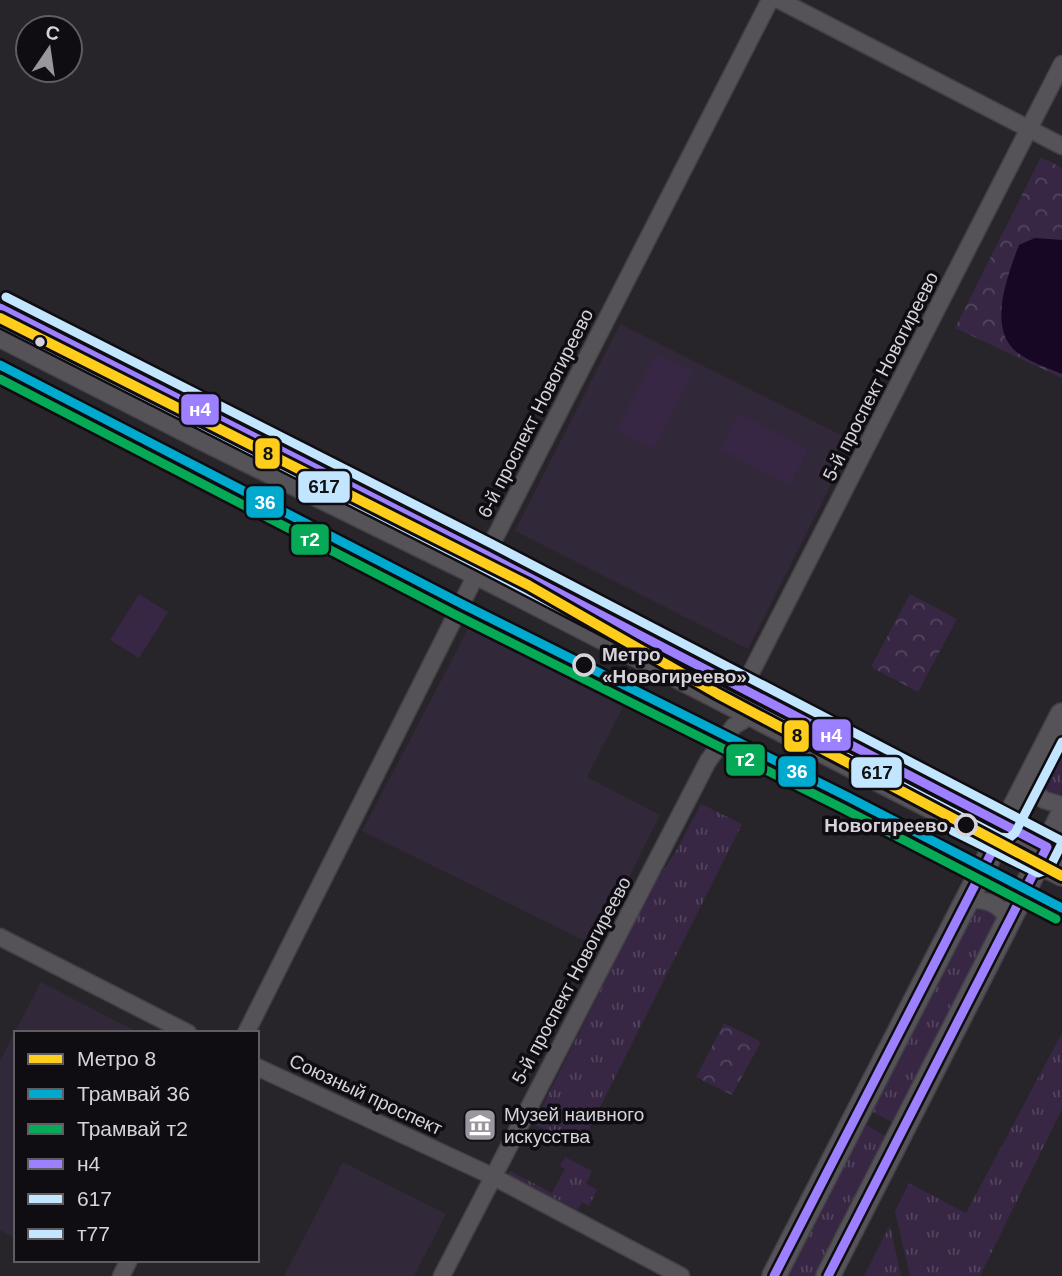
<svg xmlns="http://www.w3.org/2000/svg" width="1062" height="1276" font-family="Helvetica,sans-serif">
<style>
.built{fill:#312839}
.grass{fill:url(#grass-tufts)}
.park{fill:url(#park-crowns)}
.garden{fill:#372744}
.water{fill:#180625}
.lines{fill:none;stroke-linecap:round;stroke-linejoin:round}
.minor-casing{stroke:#434147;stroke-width:19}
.secondary-casing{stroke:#434147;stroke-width:26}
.minor{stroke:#555357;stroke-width:16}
.secondary{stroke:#555357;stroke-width:23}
.bus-1-casing{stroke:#0f0c12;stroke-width:14}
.bus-2-casing{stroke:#0f0c12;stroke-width:14}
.bus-3-casing{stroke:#0f0c12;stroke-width:14}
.bus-1{stroke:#9d80ff;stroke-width:9}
.bus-2{stroke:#c2e6ff;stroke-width:9}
.bus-3{stroke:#c2e6ff;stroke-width:9}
.tram-1-casing{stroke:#0f0c12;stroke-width:14}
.tram-2-casing{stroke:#0f0c12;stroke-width:14}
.tram-1{stroke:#00a9ce;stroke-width:9}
.tram-2{stroke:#06aa56;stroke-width:9}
.metro-1-casing{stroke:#0f0c12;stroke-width:16}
.metro-1{stroke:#ffcd1c;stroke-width:10}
.bus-dot{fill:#d6d3db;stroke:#0f0c12;stroke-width:2.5}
.stop-dot{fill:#0f0c12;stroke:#d6d3db;stroke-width:3.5}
.labels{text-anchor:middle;stroke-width:7;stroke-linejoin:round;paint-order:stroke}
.street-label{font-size:19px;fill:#d6d3db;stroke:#0f0c12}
.stop-label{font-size:19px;font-weight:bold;fill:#d6d3db;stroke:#0f0c12;text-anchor:start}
.poi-label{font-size:19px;fill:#d6d3db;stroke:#0f0c12;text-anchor:start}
.line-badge{stroke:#0f0c12;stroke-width:2.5}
.badge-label{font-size:19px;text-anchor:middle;font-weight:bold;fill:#fff}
.pale-badge-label{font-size:19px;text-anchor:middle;font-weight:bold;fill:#111}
</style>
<defs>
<pattern id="grass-tufts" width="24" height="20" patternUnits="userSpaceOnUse" patternTransform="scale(1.75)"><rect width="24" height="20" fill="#372744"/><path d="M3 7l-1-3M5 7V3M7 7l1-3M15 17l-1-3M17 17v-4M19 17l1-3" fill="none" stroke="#53455e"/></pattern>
<pattern id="park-crowns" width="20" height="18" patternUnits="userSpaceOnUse" patternTransform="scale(1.75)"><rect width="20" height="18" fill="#372744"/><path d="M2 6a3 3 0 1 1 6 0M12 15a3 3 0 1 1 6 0" fill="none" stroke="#53455e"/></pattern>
</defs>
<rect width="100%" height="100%" fill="#27242a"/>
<g class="built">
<polygon points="620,324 853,441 748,649 515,531"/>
<polygon points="468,629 623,707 587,777 660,815 595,946 362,831"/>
<polygon points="41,982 139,1033 16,1033 16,1239 0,1230 0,1061"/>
<polygon points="343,1162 446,1214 414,1276 284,1276"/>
</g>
<g class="grass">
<polygon points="1062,738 1062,791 1058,799 1037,788"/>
<polygon points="701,804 742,824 584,1139 578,1137 573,1145 533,1124 657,879 675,853"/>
<polygon points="977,906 999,917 894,1123 871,1111"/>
<polygon points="1062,1033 1062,1109 980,1276 910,1276 895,1211 909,1183 966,1213"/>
<polygon points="865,1124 887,1137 815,1276 786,1276"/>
<polygon points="565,1157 592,1171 586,1184 597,1190 589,1206 582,1202 578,1210 508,1174 510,1171 552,1193 565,1169 560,1166"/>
<polygon points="890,1225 901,1276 864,1276"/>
</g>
<g class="park">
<polygon points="1041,157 1062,168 1062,378 955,328"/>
<polygon points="910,594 957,619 918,692 871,667"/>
<polygon points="724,1023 761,1042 732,1095 696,1077"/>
</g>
<g class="garden">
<polygon points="656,353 693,372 654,449 617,430"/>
<polygon points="739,413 808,449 790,485 720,449"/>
<polygon points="139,594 168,612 139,658 110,640"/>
</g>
<path class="water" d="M1035 238 1062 240V374C1048 368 1030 362 1018 353 986 329 1008 275 1019 245Z"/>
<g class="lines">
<defs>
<g id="minor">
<polyline points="779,0 1062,146"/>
<polyline points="738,698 1062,64"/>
<polyline points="1026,785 1044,800 1062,805"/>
<path d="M967 900C987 899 999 903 1010 921"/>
<polyline points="0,937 188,1033"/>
<polyline points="246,1033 486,555 770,0"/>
<polyline points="257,1067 492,1176 681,1276"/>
<polyline points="121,1276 129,1260"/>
<polyline points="442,1276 708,761 734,726 752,715"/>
</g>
<g id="secondary">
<polyline points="0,308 486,555 1062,855"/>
<polyline points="0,335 200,437 493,581 1062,874"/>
<polyline points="774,1276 1062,715"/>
<polyline points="828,1276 1062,816"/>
</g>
</defs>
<use href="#minor" class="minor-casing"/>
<use href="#secondary" class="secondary-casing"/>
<use href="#minor" class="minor"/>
<use href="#secondary" class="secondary"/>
<defs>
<g id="bus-1">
<polyline points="0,308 486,555 1047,847 828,1276"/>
<polyline points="774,1276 998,840 949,815"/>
</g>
<g id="bus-2">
<polyline points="0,322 480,566 1000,837 1009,838 1015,833 1062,742"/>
<polyline points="953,831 1038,873 1049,869 1062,843"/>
</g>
<polyline id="bus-3" points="6,297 492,544 1062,841"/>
</defs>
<use href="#bus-1" class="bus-1-casing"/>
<use href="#bus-2" class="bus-2-casing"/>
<use href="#bus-3" class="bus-3-casing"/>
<use href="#bus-1" class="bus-1"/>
<use href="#bus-2" class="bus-2"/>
<use href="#bus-3" class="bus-3"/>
<defs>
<polyline id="tram-1" points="0,365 462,604 848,797 1062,908"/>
<polyline id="tram-2" points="0,379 456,615 842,808 1056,919"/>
</defs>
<use href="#tram-1" class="tram-1-casing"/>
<use href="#tram-2" class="tram-2-casing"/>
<use href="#tram-1" class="tram-1"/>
<use href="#tram-2" class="tram-2"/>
<defs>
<polyline id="metro-1" points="0,318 528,585 718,694 1062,876"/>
</defs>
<use href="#metro-1" class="metro-1-casing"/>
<use href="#metro-1" class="metro-1"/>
</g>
<defs>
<symbol id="museum-square" viewBox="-11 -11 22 22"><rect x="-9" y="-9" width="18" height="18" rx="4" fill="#99969d" stroke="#0f0c12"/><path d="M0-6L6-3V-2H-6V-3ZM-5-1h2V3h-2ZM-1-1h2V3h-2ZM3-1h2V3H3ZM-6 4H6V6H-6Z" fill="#fff"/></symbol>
</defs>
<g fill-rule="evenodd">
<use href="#museum-square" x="461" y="1106" width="38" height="38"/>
</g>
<circle class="bus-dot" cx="40" cy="342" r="6"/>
<g class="stop-dot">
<circle cx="584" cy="665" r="10"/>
<circle cx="966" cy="825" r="10"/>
</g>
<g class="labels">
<g class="street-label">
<text transform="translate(880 376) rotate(-63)" y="7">5-й проспект Новогиреево</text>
<text transform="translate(535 413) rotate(-63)" y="7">6-й проспект Новогиреево</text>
<text transform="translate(571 980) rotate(-62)" y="7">5-й проспект Новогиреево</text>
<text transform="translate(366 1094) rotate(25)" y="7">Союзный проспект</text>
</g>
<g class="stop-label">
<text x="602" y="661">Метро<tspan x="602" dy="22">«Новогиреево»</tspan></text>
<text x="948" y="832" text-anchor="end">Новогиреево</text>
</g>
<g class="poi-label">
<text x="504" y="1121">Музей наивного<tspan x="504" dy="22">искусства</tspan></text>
</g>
</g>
<g class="line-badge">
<rect x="180" y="393" width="40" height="33" rx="7" fill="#9d80ff"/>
<rect x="254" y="437" width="27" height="33" rx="7" fill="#ffcd1c"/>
<rect x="297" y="470" width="54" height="34" rx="7" fill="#c2e6ff"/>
<rect x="245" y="485" width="40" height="34" rx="7" fill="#00a9ce"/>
<rect x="290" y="523" width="40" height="33" rx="7" fill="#06aa56"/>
<rect x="811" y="718" width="41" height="34" rx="7" fill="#9d80ff"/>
<rect x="783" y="719" width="27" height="34" rx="7" fill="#ffcd1c"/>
<rect x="725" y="743" width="41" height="34" rx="7" fill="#06aa56"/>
<rect x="777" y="755" width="40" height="33" rx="7" fill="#00a9ce"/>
<rect x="850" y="756" width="53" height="33" rx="7" fill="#c2e6ff"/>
</g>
<g class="badge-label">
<text x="200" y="416">н4</text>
<text x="265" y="509">36</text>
<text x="310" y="546">т2</text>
<text x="831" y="742">н4</text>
<text x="745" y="766">т2</text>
<text x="797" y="778">36</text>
</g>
<g class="pale-badge-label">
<text x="268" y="460">8</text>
<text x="324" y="493">617</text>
<text x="797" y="742">8</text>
<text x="877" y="779">617</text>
</g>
<rect x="14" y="1031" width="245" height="231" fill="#0f0c12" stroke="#5f5c62" stroke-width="2"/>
<rect x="28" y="1054" width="35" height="10" fill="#ffcd1c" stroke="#5f5c62" stroke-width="2"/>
<text x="77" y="1066" font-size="21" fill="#d6d3db">Метро 8</text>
<rect x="28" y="1089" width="35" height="10" fill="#00a9ce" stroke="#5f5c62" stroke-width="2"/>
<text x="77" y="1101" font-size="21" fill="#d6d3db">Трамвай 36</text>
<rect x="28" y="1124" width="35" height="10" fill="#06aa56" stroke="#5f5c62" stroke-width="2"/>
<text x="77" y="1136" font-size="21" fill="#d6d3db">Трамвай т2</text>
<rect x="28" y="1159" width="35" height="10" fill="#9d80ff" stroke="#5f5c62" stroke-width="2"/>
<text x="77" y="1171" font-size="21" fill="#d6d3db">н4</text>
<rect x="28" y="1194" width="35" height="10" fill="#c2e6ff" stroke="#5f5c62" stroke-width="2"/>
<text x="77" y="1206" font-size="21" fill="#d6d3db">617</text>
<rect x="28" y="1229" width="35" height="10" fill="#c2e6ff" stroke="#5f5c62" stroke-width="2"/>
<text x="77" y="1241" font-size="21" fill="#d6d3db">т77</text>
<g transform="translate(49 49) rotate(13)"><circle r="33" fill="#0f0c12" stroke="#5f5c62" stroke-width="2"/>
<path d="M0-5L12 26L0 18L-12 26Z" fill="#99969d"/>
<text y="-10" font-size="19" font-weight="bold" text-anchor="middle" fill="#d6d3db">С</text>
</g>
</svg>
